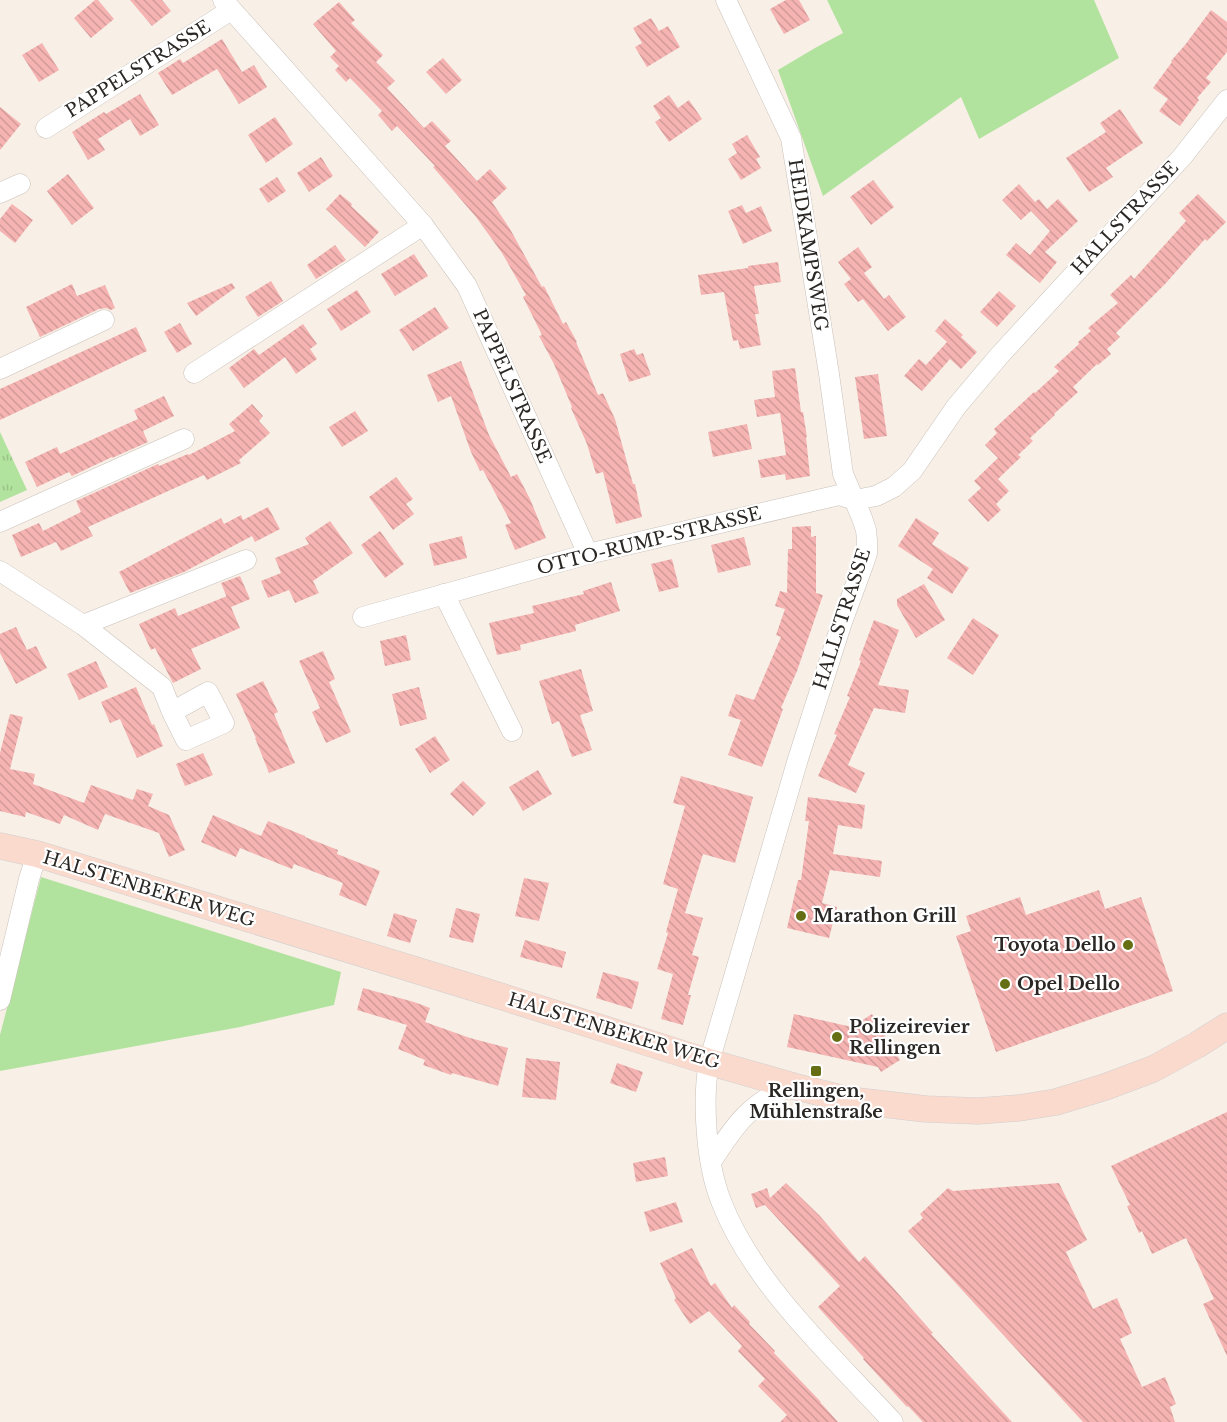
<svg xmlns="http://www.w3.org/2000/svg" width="1227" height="1422" font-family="'Libre Baskerville',serif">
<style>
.green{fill:#b2e39e}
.park{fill:url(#park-tufts)}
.building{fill:url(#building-back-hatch)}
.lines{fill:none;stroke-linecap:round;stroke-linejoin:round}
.minor-casing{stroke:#c9c1b9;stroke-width:21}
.major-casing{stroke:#d0cfcf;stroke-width:27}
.minor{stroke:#fff;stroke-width:20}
.major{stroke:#fbdace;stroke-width:26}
.poi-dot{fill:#666e14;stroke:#fff;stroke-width:2}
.labels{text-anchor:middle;stroke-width:4.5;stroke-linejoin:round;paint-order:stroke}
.street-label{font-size:18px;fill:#2a2724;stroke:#fff}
.poi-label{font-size:18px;font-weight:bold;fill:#2a2724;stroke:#fff;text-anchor:start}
</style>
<defs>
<pattern id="park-tufts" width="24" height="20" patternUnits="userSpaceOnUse" patternTransform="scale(1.5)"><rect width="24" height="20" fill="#b2e39e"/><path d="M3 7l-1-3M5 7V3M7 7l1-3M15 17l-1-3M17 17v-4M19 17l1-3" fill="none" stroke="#99c388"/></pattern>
<pattern id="building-back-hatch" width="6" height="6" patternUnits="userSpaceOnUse" patternTransform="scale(1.5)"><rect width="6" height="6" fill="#f5b4b2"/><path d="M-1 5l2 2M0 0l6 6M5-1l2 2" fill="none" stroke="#d29b99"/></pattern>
</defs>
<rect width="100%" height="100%" fill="#f8efe7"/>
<g class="green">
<polygon points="827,0 1094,0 1119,58 979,139 961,97 823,196 778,70 815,48 843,33"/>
<polygon points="41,877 341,972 334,1005 240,1027 0,1071 0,1035"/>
</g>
<polygon class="park" points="0,432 27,490 0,502"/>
<g class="building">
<polygon points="95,0 98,0 114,19 91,38 74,18"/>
<polygon points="130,0 162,0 171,11 152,26"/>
<polygon points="786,0 799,0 810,20 784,34 770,9"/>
<polygon points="339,2 355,20 351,23 383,55 376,62 395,81 387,88 424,128 432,121 451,141 445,146 477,181 490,169 507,188 492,202 510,229 542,287 544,286 563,324 566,322 577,342 576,342 598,395 603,393 615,419 633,484 635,484 642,517 616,524 603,472 596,474 587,444 571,408 572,407 554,364 539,336 542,335 523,297 526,295 502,253 476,217 433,167 435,166 397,126 392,131 378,115 382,111 350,78 346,82 335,70 339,66 330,57 336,51 313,24"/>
<polygon points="1211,10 1227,22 1227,52 1206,78 1211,82 1197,98 1199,100 1180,126 1159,111 1168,99 1153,88 1172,62 1171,61 1185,45"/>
<polygon points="651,18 659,31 668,26 680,47 647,67 635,47 642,43 633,28"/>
<polygon points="222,39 242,72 254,65 267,87 239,104 217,69 172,95 158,73 180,59 183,63"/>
<polygon points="42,43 59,70 39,82 22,55"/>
<polygon points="443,58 462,80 446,94 426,72"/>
<polygon points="140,94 159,125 140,136 130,119 98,139 105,150 88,160 72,132 104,112 106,114"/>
<polygon points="669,95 678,108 689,100 702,119 669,142 655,122 661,118 653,106"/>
<polygon points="0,107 21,124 0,150"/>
<polygon points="1120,109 1143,143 1106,168 1113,177 1089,192 1066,158 1106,132 1100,123"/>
<polygon points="275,117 293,144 266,163 248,135"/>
<polygon points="747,135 760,157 756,159 761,168 741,180 728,159 737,153 732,144"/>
<polygon points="321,157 333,176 309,192 297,173"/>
<polygon points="68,174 94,208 72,225 47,191"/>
<polygon points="277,177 286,191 268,203 259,189"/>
<polygon points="873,180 894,207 871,225 850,197"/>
<polygon points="1019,184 1035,202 1039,199 1047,209 1058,199 1078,221 1045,252 1057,262 1040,283 1006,255 1016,243 1030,255 1050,231 1031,211 1021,220 1002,200"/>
<polygon points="340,194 352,204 351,206 379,232 365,247 326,209"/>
<polygon points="1198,194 1226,222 1207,241 1205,239 1166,283 1116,333 1120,337 1107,349 1111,354 1098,365 1097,364 1073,387 1078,392 1054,414 1055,415 1030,438 1033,441 1018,455 1021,457 998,479 1009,491 996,504 1001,510 988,522 968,500 981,488 974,481 998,458 985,445 997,433 994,429 1034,392 1035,393 1059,371 1054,367 1079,344 1078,342 1091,331 1088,328 1118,303 1110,295 1131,275 1134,279 1186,221 1179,213"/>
<polygon points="12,204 33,220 15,243 0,231 0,219"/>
<polygon points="742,205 746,213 761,206 772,231 743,244 728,211"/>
<polygon points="335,245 346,260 316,279 307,265"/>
<polygon points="858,247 872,267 864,273 884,299 889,295 906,317 888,331 863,299 858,302 844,284 851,279 838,262"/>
<polygon points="414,254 428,276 395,296 381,274"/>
<polygon points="778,262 781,282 754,286 759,314 755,314 761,345 740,349 738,340 733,341 724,292 701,295 698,275 748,268 748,266"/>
<polygon points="271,281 283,301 258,317 245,297"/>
<polygon points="232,283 235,288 196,316 187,303"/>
<polygon points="72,284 77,296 105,285 115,308 111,310 106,308 99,309 40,337 26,307"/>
<polygon points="357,290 371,312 341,331 327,309"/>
<polygon points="999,291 1016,306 997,327 980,312"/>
<polygon points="435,307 449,328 413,351 399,330"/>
<polygon points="945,319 963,335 961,337 977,352 961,369 950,359 922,391 904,376 919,359 926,365 947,342 935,331"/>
<polygon points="180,323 192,344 177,353 164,332"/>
<polygon points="303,324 317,344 310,349 317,359 296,374 285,357 244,388 229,368 254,349 259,355"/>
<polygon points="136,327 147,351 0,420 0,389"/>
<polygon points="634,349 637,355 643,353 651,375 629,382 620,354"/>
<polygon points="461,361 489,435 511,477 517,474 530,499 546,538 515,550 505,525 511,523 483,470 480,471 471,452 451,396 438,402 427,375"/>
<polygon points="795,368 801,412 803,412 807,437 806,437 810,476 786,480 785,474 761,478 758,460 786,455 780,413 757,417 754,400 775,397 772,371"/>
<polygon points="878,374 887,436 864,439 855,377"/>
<polygon points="164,396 174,416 143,431 148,442 112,458 112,457 72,476 69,472 37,487 25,462 57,447 60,454 138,419 134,410"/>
<polygon points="252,404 263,416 259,421 270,433 239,460 241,463 207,480 204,475 88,527 93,536 61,551 56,542 21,557 12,535 39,523 43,531 81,512 76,501 158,464 159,466 188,454 189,455 235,431 229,424"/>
<polygon points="355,411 368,431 342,447 329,427"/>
<polygon points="747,424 752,449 713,457 708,432"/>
<polygon points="396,477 413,499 406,504 414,514 393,530 369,497"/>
<polygon points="268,507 280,529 255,542 252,536 184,572 130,593 119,572 221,518 224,524 241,515 243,520"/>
<polygon points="916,518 939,533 932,544 969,568 952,594 927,578 933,569 898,546"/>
<polygon points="330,521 353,553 313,581 319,593 295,603 289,590 268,598 261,581 281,573 275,558 309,544 305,538"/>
<polygon points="811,526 811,537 816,536 816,593 823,595 797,671 781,708 783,709 762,767 728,755 741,720 728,716 736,694 754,700 781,637 776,635 785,609 775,606 780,591 787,593 788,549 792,549 792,527"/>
<polygon points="380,531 404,564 385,578 361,545"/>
<polygon points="462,536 467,558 434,566 429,544"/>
<polygon points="744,537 751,565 718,573 711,545"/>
<polygon points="672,559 679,587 659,592 651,564"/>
<polygon points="240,576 250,599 231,607 240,628 191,649 201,669 173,683 155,648 151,650 139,624 175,608 178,616 227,596 230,605 221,583"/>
<polygon points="611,582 620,611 575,625 576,631 520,645 521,650 497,655 489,623 534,613 532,606 584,594 583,591"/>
<polygon points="924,584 945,620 916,638 897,605 897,599"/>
<polygon points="973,618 999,635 973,675 947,658"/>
<polygon points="874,620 899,630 878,685 909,690 905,713 874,708 848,765 865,773 856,793 818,776 837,735 834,734 850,697 847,696 861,661 859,660"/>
<polygon points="16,627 27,650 36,646 47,668 16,684 0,653 0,634"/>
<polygon points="406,635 411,660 385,666 380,641"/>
<polygon points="323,651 335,679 329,682 351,732 326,743 312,712 320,708 299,661"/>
<polygon points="96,661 108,687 79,700 67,674"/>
<polygon points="581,669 593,711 580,715 592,750 572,757 559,721 552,724 539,681"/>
<polygon points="263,681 278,712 274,714 295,763 269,773 255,738 256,738 236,694"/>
<polygon points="136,687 152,725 154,724 163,746 137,758 120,719 110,723 101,702"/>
<polygon points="419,687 427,719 400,726 392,694"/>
<polygon points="10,714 23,717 10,769 35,774 33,784 84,803 91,785 133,800 137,789 153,794 148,806 169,815 185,850 169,857 159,833 105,814 98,830 64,815 60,824 26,812 25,817 0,811 0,753"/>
<polygon points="435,736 450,760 430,773 415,749"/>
<polygon points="203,753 213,775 185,786 176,764"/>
<polygon points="538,770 552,794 523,811 509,787"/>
<polygon points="681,776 753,797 735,863 703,854 685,913 703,918 692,955 699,957 688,995 691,995 683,1025 661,1019 673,974 657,969 668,933 666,932 678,889 663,884 685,806 673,803"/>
<polygon points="463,781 486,803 473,816 450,794"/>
<polygon points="808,797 865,805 862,829 838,825 833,854 882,861 880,877 830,870 822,903 837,907 829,938 787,928 798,880 801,880 809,821 805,821"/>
<polygon points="213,815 261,836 268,821 305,836 305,837 338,850 337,854 380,871 366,906 339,895 343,883 294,864 292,869 240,848 236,857 201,842"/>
<polygon points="524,878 549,883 539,921 515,916"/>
<polygon points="1099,890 1105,909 1141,897 1173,991 996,1052 956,936 971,931 966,916 1020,897 1026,915"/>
<polygon points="456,908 480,914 473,943 449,937"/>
<polygon points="394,913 417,920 410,943 387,936"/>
<polygon points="525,940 566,952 562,968 520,957"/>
<polygon points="603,972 639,982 632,1009 596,998"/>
<polygon points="363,988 414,1002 430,1008 425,1022 470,1038 508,1048 498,1086 452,1073 451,1075 423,1065 425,1060 398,1049 407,1025 357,1010"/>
<polygon points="794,1014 852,1027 872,1014 900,1060 881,1072 878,1067 787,1047"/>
<polygon points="526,1058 560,1062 556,1100 522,1097"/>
<polygon points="617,1063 643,1072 636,1092 610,1083"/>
<polygon points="1227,1112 1227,1356 1203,1304 1214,1299 1186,1238 1152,1254 1142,1231 1139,1233 1127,1206 1130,1205 1111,1166"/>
<polygon points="665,1157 668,1176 636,1182 633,1163"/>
<polygon points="786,1183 820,1216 859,1262 865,1256 933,1333 931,1334 1012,1422 923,1422 908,1406 907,1407 863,1359 864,1358 818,1307 840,1286 765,1205 756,1208 751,1194 767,1188 770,1198"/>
<polygon points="1059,1183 1087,1240 1066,1252 1093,1309 1117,1298 1132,1333 1120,1339 1142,1387 1165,1377 1176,1404 1170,1407 1175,1422 1083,1422 908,1231 923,1218 920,1214 948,1188 953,1191"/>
<polygon points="676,1202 683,1222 650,1232 644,1212"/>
<polygon points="692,1248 711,1286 715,1283 732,1308 734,1305 750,1322 749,1324 775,1351 774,1353 821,1402 820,1402 838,1422 780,1422 787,1415 758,1386 765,1379 738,1351 742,1346 709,1311 690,1324 674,1300 676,1298 660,1263"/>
</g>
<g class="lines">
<defs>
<g id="minor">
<polyline points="223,0 423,225 467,286 588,554"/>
<path d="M726 0 791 138 829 374 843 474 862 518 866 530 867 540V553L863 565 842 622 798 759 709 1062C702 1101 706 1163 721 1201 752 1283 834 1358 893 1422"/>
<polyline points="46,128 231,10"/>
<polyline points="0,193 20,184"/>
<polyline points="0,369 104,320"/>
<polyline points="194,373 423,225"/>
<polyline points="0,522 184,439"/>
<polyline points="0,571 83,625 162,687 172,712 186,740 224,723 208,692 172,712"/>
<polyline points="444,594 512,731"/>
<polyline points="363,617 588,554 839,495 855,500 876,496 894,487 912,471 956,407 999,356 1182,157 1227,100"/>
<polyline points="83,625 246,560"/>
<polyline points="0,1000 29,879 37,854"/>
<path d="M711 1162C734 1126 751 1101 793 1086"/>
</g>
<polyline id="major" points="0,846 37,854 484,991 709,1062 793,1086 849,1100 926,1109 978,1111 1019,1108 1056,1102 1105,1087 1153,1069 1197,1045 1227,1026"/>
</defs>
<use href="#minor" class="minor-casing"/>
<use href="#major" class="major-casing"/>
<use href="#minor" class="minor"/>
<use href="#major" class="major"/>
</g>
<g class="poi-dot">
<circle cx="801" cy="916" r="6"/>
<circle cx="1128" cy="945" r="6"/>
<circle cx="1005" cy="984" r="6"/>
<circle cx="837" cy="1037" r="6"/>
<rect x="810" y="1065" width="12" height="12" rx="3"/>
</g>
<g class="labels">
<g class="street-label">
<text transform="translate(138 69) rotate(-32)" y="6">PAPPELSTRASSE</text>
<text transform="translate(1125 218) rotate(-47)" y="6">HALLSTRASSE</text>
<text transform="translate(808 245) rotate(81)" y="6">HEIDKAMPSWEG</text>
<text transform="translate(512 386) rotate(66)" y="6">PAPPELSTRASSE</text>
<text transform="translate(649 541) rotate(-14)" y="6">OTTO-RUMP-STRASSE</text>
<text transform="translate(842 619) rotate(-72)" y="6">HALLSTRASSE</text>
<text transform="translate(149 889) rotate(17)" y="6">HALSTENBEKER WEG</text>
<text transform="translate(614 1031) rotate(17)" y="6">HALSTENBEKER WEG</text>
</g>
<g class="poi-label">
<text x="813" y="922">Marathon Grill</text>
<text x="1116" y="951" text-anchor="end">Toyota Dello</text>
<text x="1017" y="990">Opel Dello</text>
<text x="849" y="1033">Polizeirevier<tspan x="849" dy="21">Rellingen</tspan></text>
<text x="816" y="1097" text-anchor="middle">Rellingen,<tspan x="816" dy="21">Mühlenstraße</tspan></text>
</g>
</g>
</svg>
